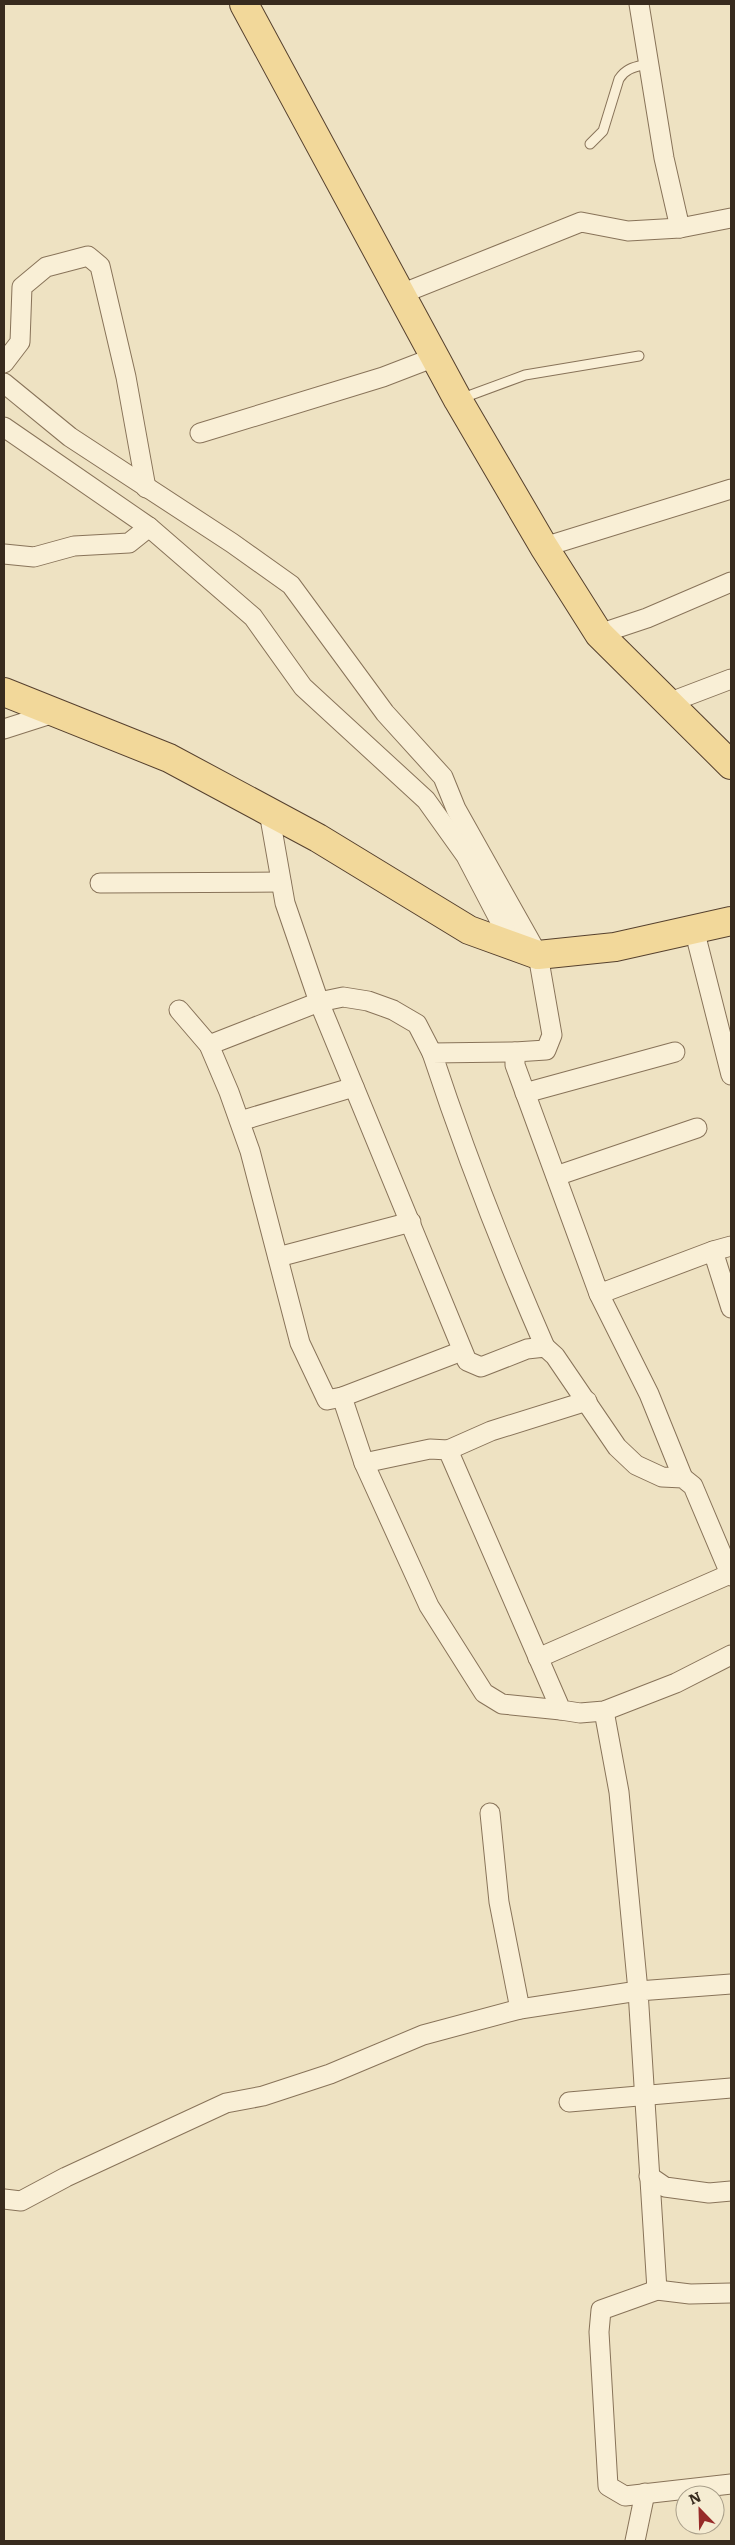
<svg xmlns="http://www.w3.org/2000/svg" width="735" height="2545" font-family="Literata,serif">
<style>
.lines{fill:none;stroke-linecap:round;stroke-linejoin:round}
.service-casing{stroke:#887359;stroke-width:11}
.minor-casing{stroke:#887359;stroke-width:21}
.primary-casing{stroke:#56412e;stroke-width:30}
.service{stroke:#f9efd6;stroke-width:9}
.minor{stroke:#f9efd6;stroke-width:19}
.primary{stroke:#f2d89a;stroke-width:28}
</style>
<rect width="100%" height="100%" fill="#eee2c2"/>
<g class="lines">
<defs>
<g id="service">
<path d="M590 144 603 131 619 79C626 68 635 67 647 64"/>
<polyline points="460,399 525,375 639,356"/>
</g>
<g id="minor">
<polyline points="639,4 664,158 680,228 731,218"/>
<polyline points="401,294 581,222 628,231 680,228"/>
<polyline points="4,363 20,342 22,287 46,267 88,256 100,266 126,377 146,488"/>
<polyline points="4,383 70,437 232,543 291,585 385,713 443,777 456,809 538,955 552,1035 546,1050 515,1052 515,1065 599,1294 713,1251 731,1246"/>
<polyline points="4,427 149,527 253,617 303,687 426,800 466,856 513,946"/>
<polyline points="200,433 383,377 435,357"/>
<polyline points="544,547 731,489"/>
<polyline points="4,554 34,557 74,546 129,543 149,527"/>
<polyline points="599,634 647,618 731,582"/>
<polyline points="668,703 731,679"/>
<polyline points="4,729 54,713"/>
<polyline points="269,812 285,903 319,1002 467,1361 481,1367 527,1349 545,1347 555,1356 617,1447 636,1465 662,1477 683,1478 693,1486 731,1576"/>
<polyline points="100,883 281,882"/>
<polyline points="694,929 731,1075"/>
<polyline points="179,1010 209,1045 229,1092 250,1151 300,1343 327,1400 342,1397 462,1351"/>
<polyline points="209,1045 319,1002 343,997 368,1001 393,1010 417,1024 432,1053"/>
<path d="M515 1052 432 1053C465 1153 503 1251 545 1347"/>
<polyline points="525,1093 675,1052"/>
<polyline points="240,1121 354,1087"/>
<polyline points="556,1176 697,1128"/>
<polyline points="713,1251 731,1308"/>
<polyline points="278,1257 411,1222"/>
<polyline points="599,1294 649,1394 683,1478"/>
<polyline points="342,1397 364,1463 429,1606 484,1693 502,1704 561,1710"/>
<polyline points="448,1450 491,1431 587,1401"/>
<polyline points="364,1463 430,1449 448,1450 561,1710 580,1713 604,1711 676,1683 731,1655"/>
<polyline points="538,1658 730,1574"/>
<polyline points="490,1813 499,1902 520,2009"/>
<polyline points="731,1984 638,1991 657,2290 601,2310 599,2332 608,2486 625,2496 731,2484"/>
<polyline points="569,2102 731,2088"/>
<polyline points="649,2176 665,2187 709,2193 731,2191"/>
<polyline points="4,2199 21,2201 66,2177 226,2103 263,2096 330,2074 423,2035 520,2009 638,1991 619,1792 604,1711"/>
<polyline points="657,2290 690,2294 731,2293"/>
<polyline points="635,2541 645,2493"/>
</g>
<g id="primary">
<polyline points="244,4 458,400 544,547 599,634 731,765"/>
<polyline points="4,692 169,758 318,838 469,930 538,955 615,947 731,921"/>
</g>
</defs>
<use href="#service" class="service-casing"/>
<use href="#minor" class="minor-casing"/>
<use href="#primary" class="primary-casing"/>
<use href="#service" class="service"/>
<use href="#minor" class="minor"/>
<use href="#primary" class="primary"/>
</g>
<rect width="735" height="2545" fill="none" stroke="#382b1e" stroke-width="10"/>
<g transform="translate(700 2510) rotate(337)"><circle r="24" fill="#f5ecd2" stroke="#a99f8a"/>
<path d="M0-4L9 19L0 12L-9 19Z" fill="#972b29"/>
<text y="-8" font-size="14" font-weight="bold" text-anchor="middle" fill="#382b1e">N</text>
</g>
</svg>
